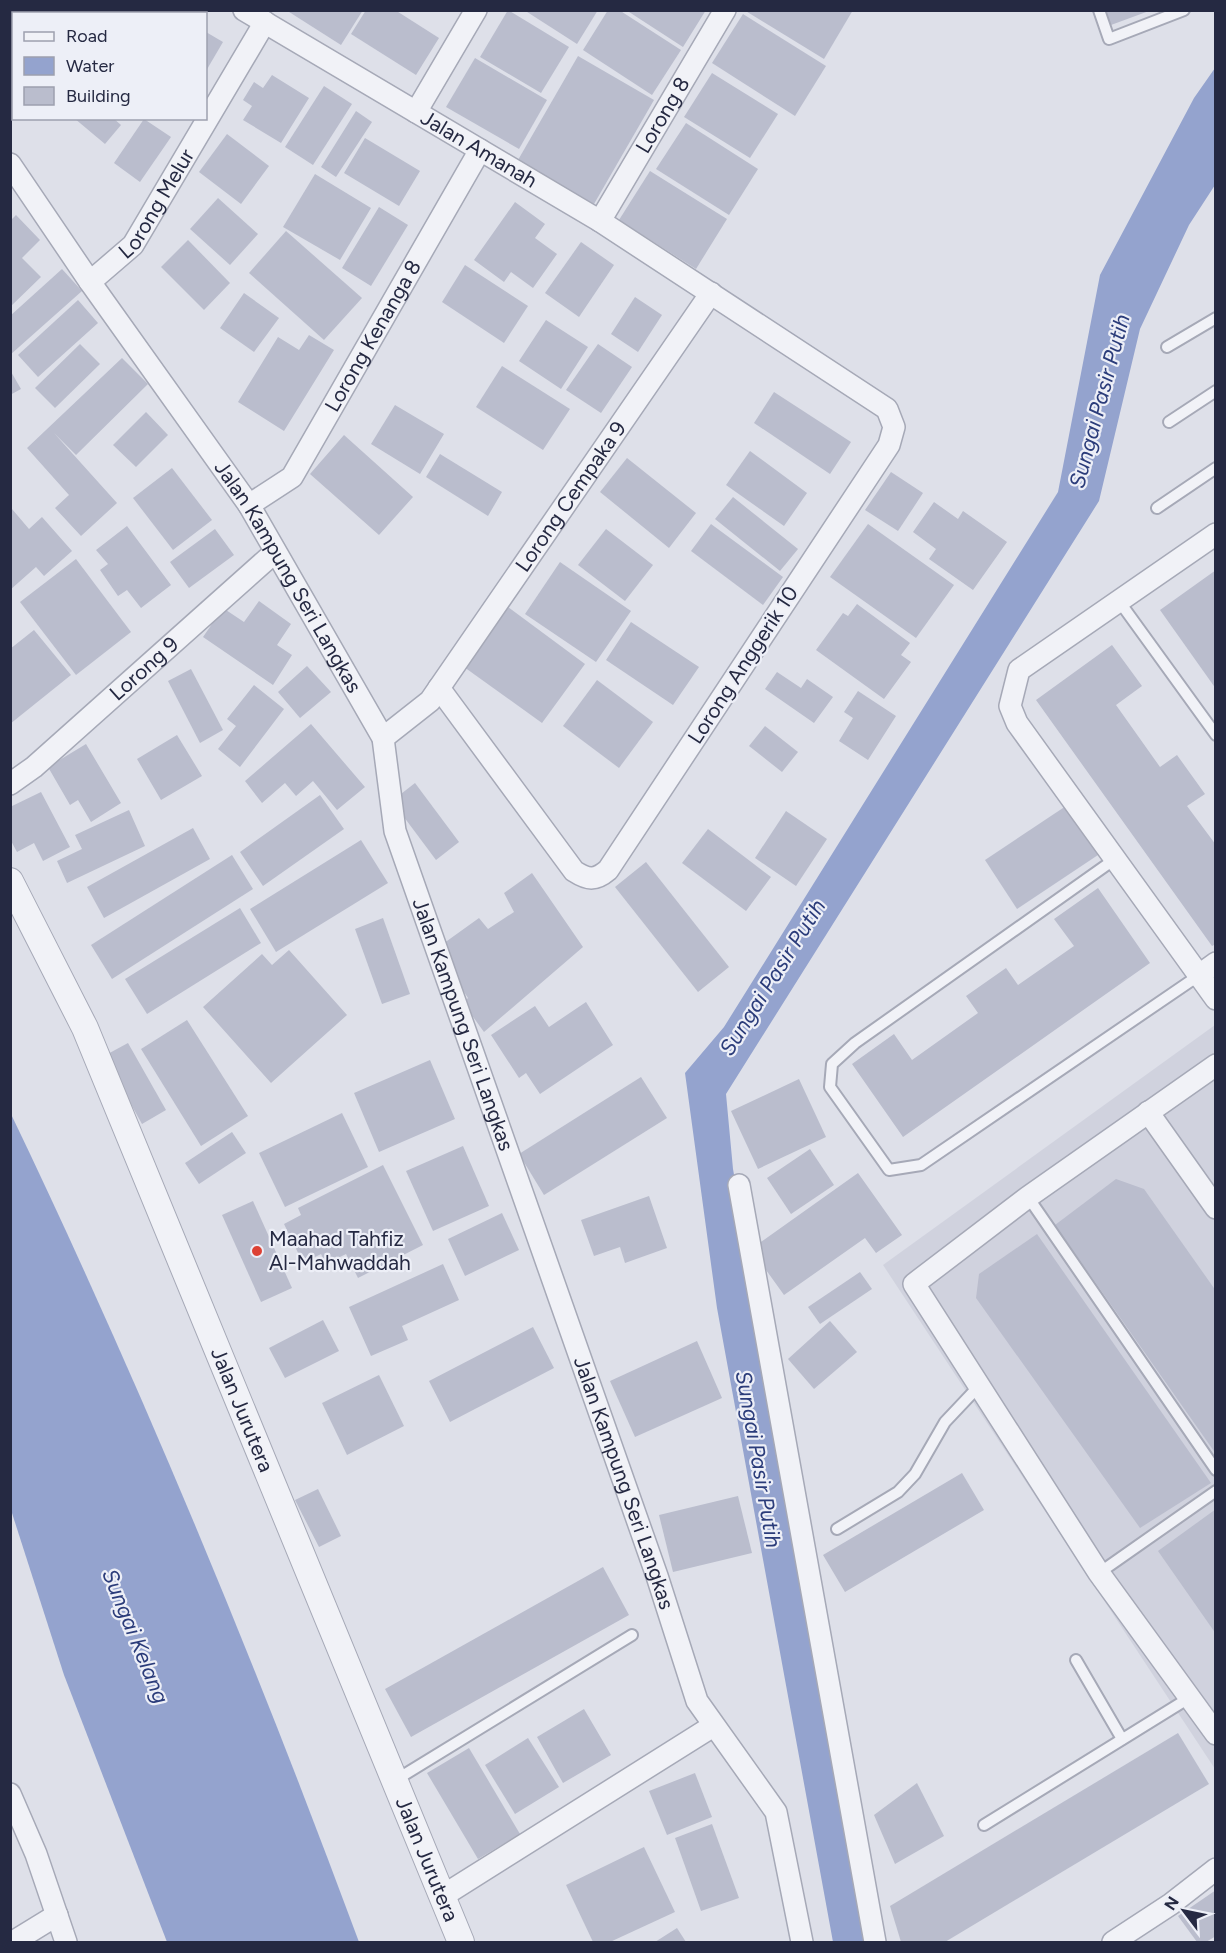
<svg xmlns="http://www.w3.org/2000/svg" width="1226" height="1953" font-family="Figtree,sans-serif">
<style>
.built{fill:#d0d2de}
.water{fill:#94a3ce}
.building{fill:#babdcd}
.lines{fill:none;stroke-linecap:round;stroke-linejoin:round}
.service-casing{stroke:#a6a9b7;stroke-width:14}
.minor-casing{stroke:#a6a9b7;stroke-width:24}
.tertiary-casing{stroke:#a6a9b7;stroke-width:28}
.service{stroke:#f1f2f7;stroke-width:10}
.minor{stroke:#f1f2f7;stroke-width:21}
.tertiary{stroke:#f1f2f7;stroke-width:26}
.poi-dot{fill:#dd4134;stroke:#edeff7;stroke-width:2}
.labels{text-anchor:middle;stroke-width:4.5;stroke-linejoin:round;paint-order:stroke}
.street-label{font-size:21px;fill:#252942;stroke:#edeff7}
.poi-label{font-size:21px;fill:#252942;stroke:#edeff7;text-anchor:start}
.water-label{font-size:22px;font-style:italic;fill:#2b3c7a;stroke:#edeff7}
</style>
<rect width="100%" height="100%" fill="#dee0e9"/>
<polygon class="built" points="1215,1025 1215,1769 883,1265"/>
<g class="water">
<polygon points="1215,68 1215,185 1189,225 1140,329 1099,501 726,1094 733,1169 871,1942 833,1942 717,1308 685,1073 724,1027 1058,492 1100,275 1194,98"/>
<path d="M10 1112C140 1383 255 1661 359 1942H167L64 1675 11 1510Z"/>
</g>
<g class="building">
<polygon points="10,10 31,10 28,14 14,14 14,33 10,30"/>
<polygon points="135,10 170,10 175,14 134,14"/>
<polygon points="286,10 363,10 341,45"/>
<polygon points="366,10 395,10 439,38 416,75 351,34"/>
<polygon points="508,10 569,47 541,93 480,57"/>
<polygon points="524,10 598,10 577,44"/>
<polygon points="608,10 619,10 681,50 652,95 583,50"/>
<polygon points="626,10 706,10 683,47"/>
<polygon points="744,10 853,10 824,59"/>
<polygon points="1105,10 1149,10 1149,11 1111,25"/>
<polygon points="743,14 826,66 795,116 712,63"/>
<polygon points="206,32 223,42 206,71"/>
<polygon points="578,56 654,100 594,204 518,160"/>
<polygon points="475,58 547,100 519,149 446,107"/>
<polygon points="712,73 778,114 750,158 684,117"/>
<polygon points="272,75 309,98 281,143 243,120 252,106 243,100 254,82 263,88"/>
<polygon points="324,86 352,104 313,165 285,147"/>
<polygon points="356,111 372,122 336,177 321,167"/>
<polygon points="74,118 113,118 121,125 105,144"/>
<polygon points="144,119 171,137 140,182 114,163"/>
<polygon points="686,123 758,169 729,215 656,169"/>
<polygon points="227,134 269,166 241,204 199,172"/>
<polygon points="365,138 420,171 399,206 344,173"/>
<polygon points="650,171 727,219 696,269 619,220"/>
<polygon points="315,174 371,208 340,260 283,227"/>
<polygon points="218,198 258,234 230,265 190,229"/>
<polygon points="515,202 545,224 535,238 557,254 533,288 511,272 504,282 474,260"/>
<polygon points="379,207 408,225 371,286 342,268"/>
<polygon points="16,215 40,240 22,258 41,277 10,307 10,221"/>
<polygon points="286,231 362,298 324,340 249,273"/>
<polygon points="188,240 230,283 204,310 161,267"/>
<polygon points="581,242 614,265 579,317 545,293"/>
<polygon points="465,265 528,306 504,343 442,302"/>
<polygon points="62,269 82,291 10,355 10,316"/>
<polygon points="244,293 279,318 254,352 220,328"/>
<polygon points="635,297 662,315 638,352 611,334"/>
<polygon points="78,300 98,323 38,377 18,355"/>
<polygon points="546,320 588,347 561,389 519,361"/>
<polygon points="309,335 334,350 284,431 238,402 278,337 299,350"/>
<polygon points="80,344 100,364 55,408 35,388"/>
<polygon points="598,344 632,367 601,413 566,390"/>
<polygon points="122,358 148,384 76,455 54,433 117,503 81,536 55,508 69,495 27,448"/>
<polygon points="502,366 570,409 543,450 476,407"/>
<polygon points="10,370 21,389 10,395"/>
<polygon points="774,392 851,442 830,474 754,423"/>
<polygon points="395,405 444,434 420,474 371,444"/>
<polygon points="146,412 168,435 136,467 113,445"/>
<polygon points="344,435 413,497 379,535 310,474"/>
<polygon points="750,451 807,493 784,526 726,485"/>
<polygon points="440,454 502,492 488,516 426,477"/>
<polygon points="627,458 696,513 669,548 600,492"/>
<polygon points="172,468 212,520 173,550 133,498"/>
<polygon points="891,472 923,493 898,531 865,510"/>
<polygon points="733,497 798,549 780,571 715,519"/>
<polygon points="934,502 958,519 963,511 1007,542 973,590 929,559 936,549 913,532"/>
<polygon points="12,509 29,529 42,517 72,551 44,576 36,567 10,590"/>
<polygon points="711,524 783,577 763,605 691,551"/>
<polygon points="868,524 954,585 916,638 830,577"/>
<polygon points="127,526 171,585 141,608 127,590 118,596 100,570 108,564 96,550"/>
<polygon points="215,529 234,555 189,588 170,562"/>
<polygon points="606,529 653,565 625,601 578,565"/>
<polygon points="76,559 131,632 76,675 20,602"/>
<polygon points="560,562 631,611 596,662 525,614"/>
<polygon points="1216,570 1216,689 1160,610"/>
<polygon points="259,601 291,624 277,645 292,655 273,685 203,637 223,608 244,622"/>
<polygon points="857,604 910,643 901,655 911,662 884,699 816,650 843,613 848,616"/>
<polygon points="508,607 585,664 542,723 464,667"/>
<polygon points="631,622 699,667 673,705 606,660"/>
<polygon points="34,630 71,675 10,724 10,649"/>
<polygon points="1112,645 1142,686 1116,705 1160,767 1177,755 1205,794 1187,806 1216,845 1216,944 1212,946 1036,700"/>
<polygon points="307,666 331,692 300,718 278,692"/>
<polygon points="191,669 223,730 200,743 168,681"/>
<polygon points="777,672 801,688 807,679 833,697 814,723 765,689"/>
<polygon points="597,680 653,722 619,768 563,726"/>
<polygon points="254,685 284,709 240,767 218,749 236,726 227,719"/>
<polygon points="858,691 896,716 868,760 839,741 853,718 844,712"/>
<polygon points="311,724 365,787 337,810 313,781 296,796 285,783 262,803 245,781"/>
<polygon points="765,726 798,752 782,772 749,746"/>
<polygon points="177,735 202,776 161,800 137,759"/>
<polygon points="86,744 121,803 91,822 78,800 70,805 48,767"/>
<polygon points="415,783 459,842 436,860 392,801"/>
<polygon points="41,792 70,847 43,861 34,843 17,852 10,839 10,807"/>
<polygon points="320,795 344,829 263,886 240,852"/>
<polygon points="1069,804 1101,853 1017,909 985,860"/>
<polygon points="129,810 145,846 67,883 57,861 82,849 75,835"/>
<polygon points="786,811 827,839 796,886 755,858"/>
<polygon points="193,828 210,859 104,918 87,887"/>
<polygon points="708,829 771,877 746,911 682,863"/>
<polygon points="361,840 388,883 276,952 250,909"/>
<polygon points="232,855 253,889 112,979 91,945"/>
<polygon points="646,862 729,967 698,992 615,887"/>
<polygon points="532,873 583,947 484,1032 463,1003 468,998 447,966 440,946 479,918 488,929 514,912 504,893"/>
<polygon points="1098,888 1150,963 903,1137 852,1064 894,1034 912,1060 978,1013 966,996 1006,968 1018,985 1074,946 1054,919"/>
<polygon points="240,908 261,943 147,1014 125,979"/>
<polygon points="383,918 410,994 382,1004 355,929"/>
<polygon points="289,950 347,1015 271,1083 203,1007 262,954 272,965"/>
<polygon points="586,1002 613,1045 540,1094 526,1073 519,1078 491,1035 535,1006 549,1027"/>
<polygon points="187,1020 248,1116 201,1146 141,1049"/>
<polygon points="128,1043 166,1110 142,1124 104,1056"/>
<polygon points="430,1060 455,1119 379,1152 354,1093"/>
<polygon points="641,1077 667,1118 544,1195 519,1154"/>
<polygon points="799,1079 826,1137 758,1169 731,1111"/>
<polygon points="342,1113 368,1167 285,1207 259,1153"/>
<polygon points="232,1132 246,1153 199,1184 185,1163"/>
<polygon points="463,1146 489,1206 433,1231 406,1171"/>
<polygon points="810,1149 834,1185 791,1214 767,1178"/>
<polygon points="383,1165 423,1245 358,1278 346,1254 326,1264 321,1254 303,1263 284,1224 301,1215 298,1208"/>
<polygon points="858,1173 902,1235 876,1253 865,1238 784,1295 751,1249"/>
<polygon points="1116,1179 1144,1189 1216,1291 1216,1454 1055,1225"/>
<polygon points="649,1196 667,1248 625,1263 620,1247 594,1256 581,1220"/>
<polygon points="253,1201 292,1288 261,1302 222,1215"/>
<polygon points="502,1213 519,1250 465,1276 448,1239"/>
<polygon points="1037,1234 1211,1483 1140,1528 976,1298 979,1274"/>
<polygon points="443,1264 459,1300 402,1326 408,1340 371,1356 349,1307"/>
<polygon points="860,1272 872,1289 820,1324 808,1307"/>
<polygon points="323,1320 339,1351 285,1378 269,1348"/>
<polygon points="830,1321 857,1352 814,1389 788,1359"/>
<polygon points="533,1327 554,1368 450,1422 429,1381"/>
<polygon points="697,1341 722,1398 635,1437 610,1381"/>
<polygon points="379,1375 404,1426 347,1455 322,1403"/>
<polygon points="962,1473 984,1510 845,1592 823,1555"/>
<polygon points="318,1489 341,1536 319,1547 295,1500"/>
<polygon points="738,1496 752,1553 673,1572 659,1515"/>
<polygon points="1216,1509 1216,1634 1158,1551"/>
<polygon points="603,1567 629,1615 411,1737 385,1689"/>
<polygon points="584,1709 611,1755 563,1783 537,1737"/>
<polygon points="1178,1733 1209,1784 945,1942 901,1942 890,1906"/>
<polygon points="528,1738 559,1787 515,1814 485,1765"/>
<polygon points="469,1748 520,1834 478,1859 427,1773"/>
<polygon points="695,1773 712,1817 667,1835 649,1791"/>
<polygon points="917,1783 944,1836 895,1864 874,1815"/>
<polygon points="712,1824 739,1898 701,1911 675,1838"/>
<polygon points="644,1847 675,1912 610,1942 593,1942 566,1885"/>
<polygon points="1216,1890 1216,1936 1206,1942 1197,1942 1178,1916"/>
<polygon points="677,1928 686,1942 655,1942"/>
</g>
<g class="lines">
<defs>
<g id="service">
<polyline points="1099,10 1109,39 1184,10"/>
<polyline points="1167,347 1216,318"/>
<polyline points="1169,422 1216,391"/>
<polyline points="1157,508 1216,468"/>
<polyline points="1119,601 1216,735"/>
<polyline points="1115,859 855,1043 832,1064 830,1087 889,1170 921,1165 1198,976"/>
<polyline points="1028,1197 1216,1470"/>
<polyline points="837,1529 898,1492 915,1474 945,1422 979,1386"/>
<polyline points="1099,1573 1216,1491"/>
<polyline points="1076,1660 1122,1739"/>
<polyline points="394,1781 632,1635"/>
<polyline points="984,1825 1189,1698"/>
</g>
<g id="minor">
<path id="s1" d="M244 10 600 221 887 409 894 427 889 445 608 870C595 881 588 880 574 871L439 688"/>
<polyline points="416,112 476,10"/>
<path id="s2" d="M10 164 90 282 249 505 383 738 395 831 657 1576 697 1701 776 1812 802 1942"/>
<path id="s3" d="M600 221 725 10"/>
<path id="s4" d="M90 282 133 245 265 22"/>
<path id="s5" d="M249 505 292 477 480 150"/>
<polyline points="1216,534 1019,670 1010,706 1017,723 1216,999"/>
<path id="s6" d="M383 738 430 701 711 293"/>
<path id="s7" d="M10 784 34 767 275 552"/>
<polyline points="1198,976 1216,963"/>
<polyline points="1216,1065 1028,1197 914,1284 1099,1573 1216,1734"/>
<polyline points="1148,1112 1216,1208"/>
<polyline points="739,1185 875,1942"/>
<polyline points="10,1794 36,1854 66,1942"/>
<polyline points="441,1897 713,1726"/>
<polyline points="13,1942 57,1915"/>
<polyline points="1113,1942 1171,1904 1216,1869"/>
</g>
<g id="tertiary">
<path id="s8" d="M10 881 85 1028 461 1942"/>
</g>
</defs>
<use href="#service" class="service-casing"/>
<use href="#minor" class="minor-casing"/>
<use href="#tertiary" class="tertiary-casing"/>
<use href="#service" class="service"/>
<use href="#minor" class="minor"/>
<use href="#tertiary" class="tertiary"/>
</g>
<circle class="poi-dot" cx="257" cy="1251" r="6"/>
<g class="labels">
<g class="street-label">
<text dy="7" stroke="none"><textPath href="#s3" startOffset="123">Lorong 8</textPath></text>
<text dy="7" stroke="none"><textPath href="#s1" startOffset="273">Jalan Amanah</textPath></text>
<text dy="7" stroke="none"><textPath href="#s4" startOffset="104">Lorong Melur</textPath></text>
<text dy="7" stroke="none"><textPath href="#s5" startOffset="214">Lorong Kenanga 8</textPath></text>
<text dy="7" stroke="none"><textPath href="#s6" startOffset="308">Lorong Cempaka 9</textPath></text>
<text dy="7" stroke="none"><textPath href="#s2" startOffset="498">Jalan Kampung Seri Langkas</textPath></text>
<text transform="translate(743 665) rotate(-57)" y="7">Lorong Anggerik 10</text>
<text dy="7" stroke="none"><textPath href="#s7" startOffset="177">Lorong 9</textPath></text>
<text dy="7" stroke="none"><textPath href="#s2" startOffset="984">Jalan Kampung Seri Langkas</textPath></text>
<text dy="7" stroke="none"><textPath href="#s8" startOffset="578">Jalan Jurutera</textPath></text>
<text dy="7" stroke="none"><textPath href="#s2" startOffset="1470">Jalan Kampung Seri Langkas</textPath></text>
<text dy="7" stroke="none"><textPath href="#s8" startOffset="1064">Jalan Jurutera</textPath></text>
</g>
<g class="poi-label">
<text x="269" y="1246">Maahad Tahfiz<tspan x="269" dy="24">Al-Mahwaddah</tspan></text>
</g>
<g class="water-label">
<text transform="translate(1099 401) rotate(-75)" y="8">Sungai Pasir Putih</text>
<text transform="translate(772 977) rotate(-58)" y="8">Sungai Pasir Putih</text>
<text transform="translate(759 1459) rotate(80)" y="8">Sungai Pasir Putih</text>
<text transform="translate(136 1636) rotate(68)" y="8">Sungai Kelang</text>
</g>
</g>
<rect width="1226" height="1953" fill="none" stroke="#252942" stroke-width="24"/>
<rect x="12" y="12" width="195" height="108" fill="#edeff7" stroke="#9da0af" stroke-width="1.5"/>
<rect x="24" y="32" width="30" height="9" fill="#f1f2f7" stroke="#9da0af" stroke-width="1.5"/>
<text x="66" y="42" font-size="18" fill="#252942">Road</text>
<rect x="24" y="57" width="30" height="18" fill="#94a3ce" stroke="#9da0af" stroke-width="1.5"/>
<text x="66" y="72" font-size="18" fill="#252942">Water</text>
<rect x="24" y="87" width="30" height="18" fill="#babdcd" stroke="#9da0af" stroke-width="1.5"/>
<text x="66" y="102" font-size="18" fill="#252942">Building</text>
<g transform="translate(1184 1911) rotate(302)" stroke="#edeff7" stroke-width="4.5" paint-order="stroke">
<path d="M0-4.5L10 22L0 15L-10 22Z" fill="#252942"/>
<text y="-9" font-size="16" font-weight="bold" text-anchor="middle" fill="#252942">N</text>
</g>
</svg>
